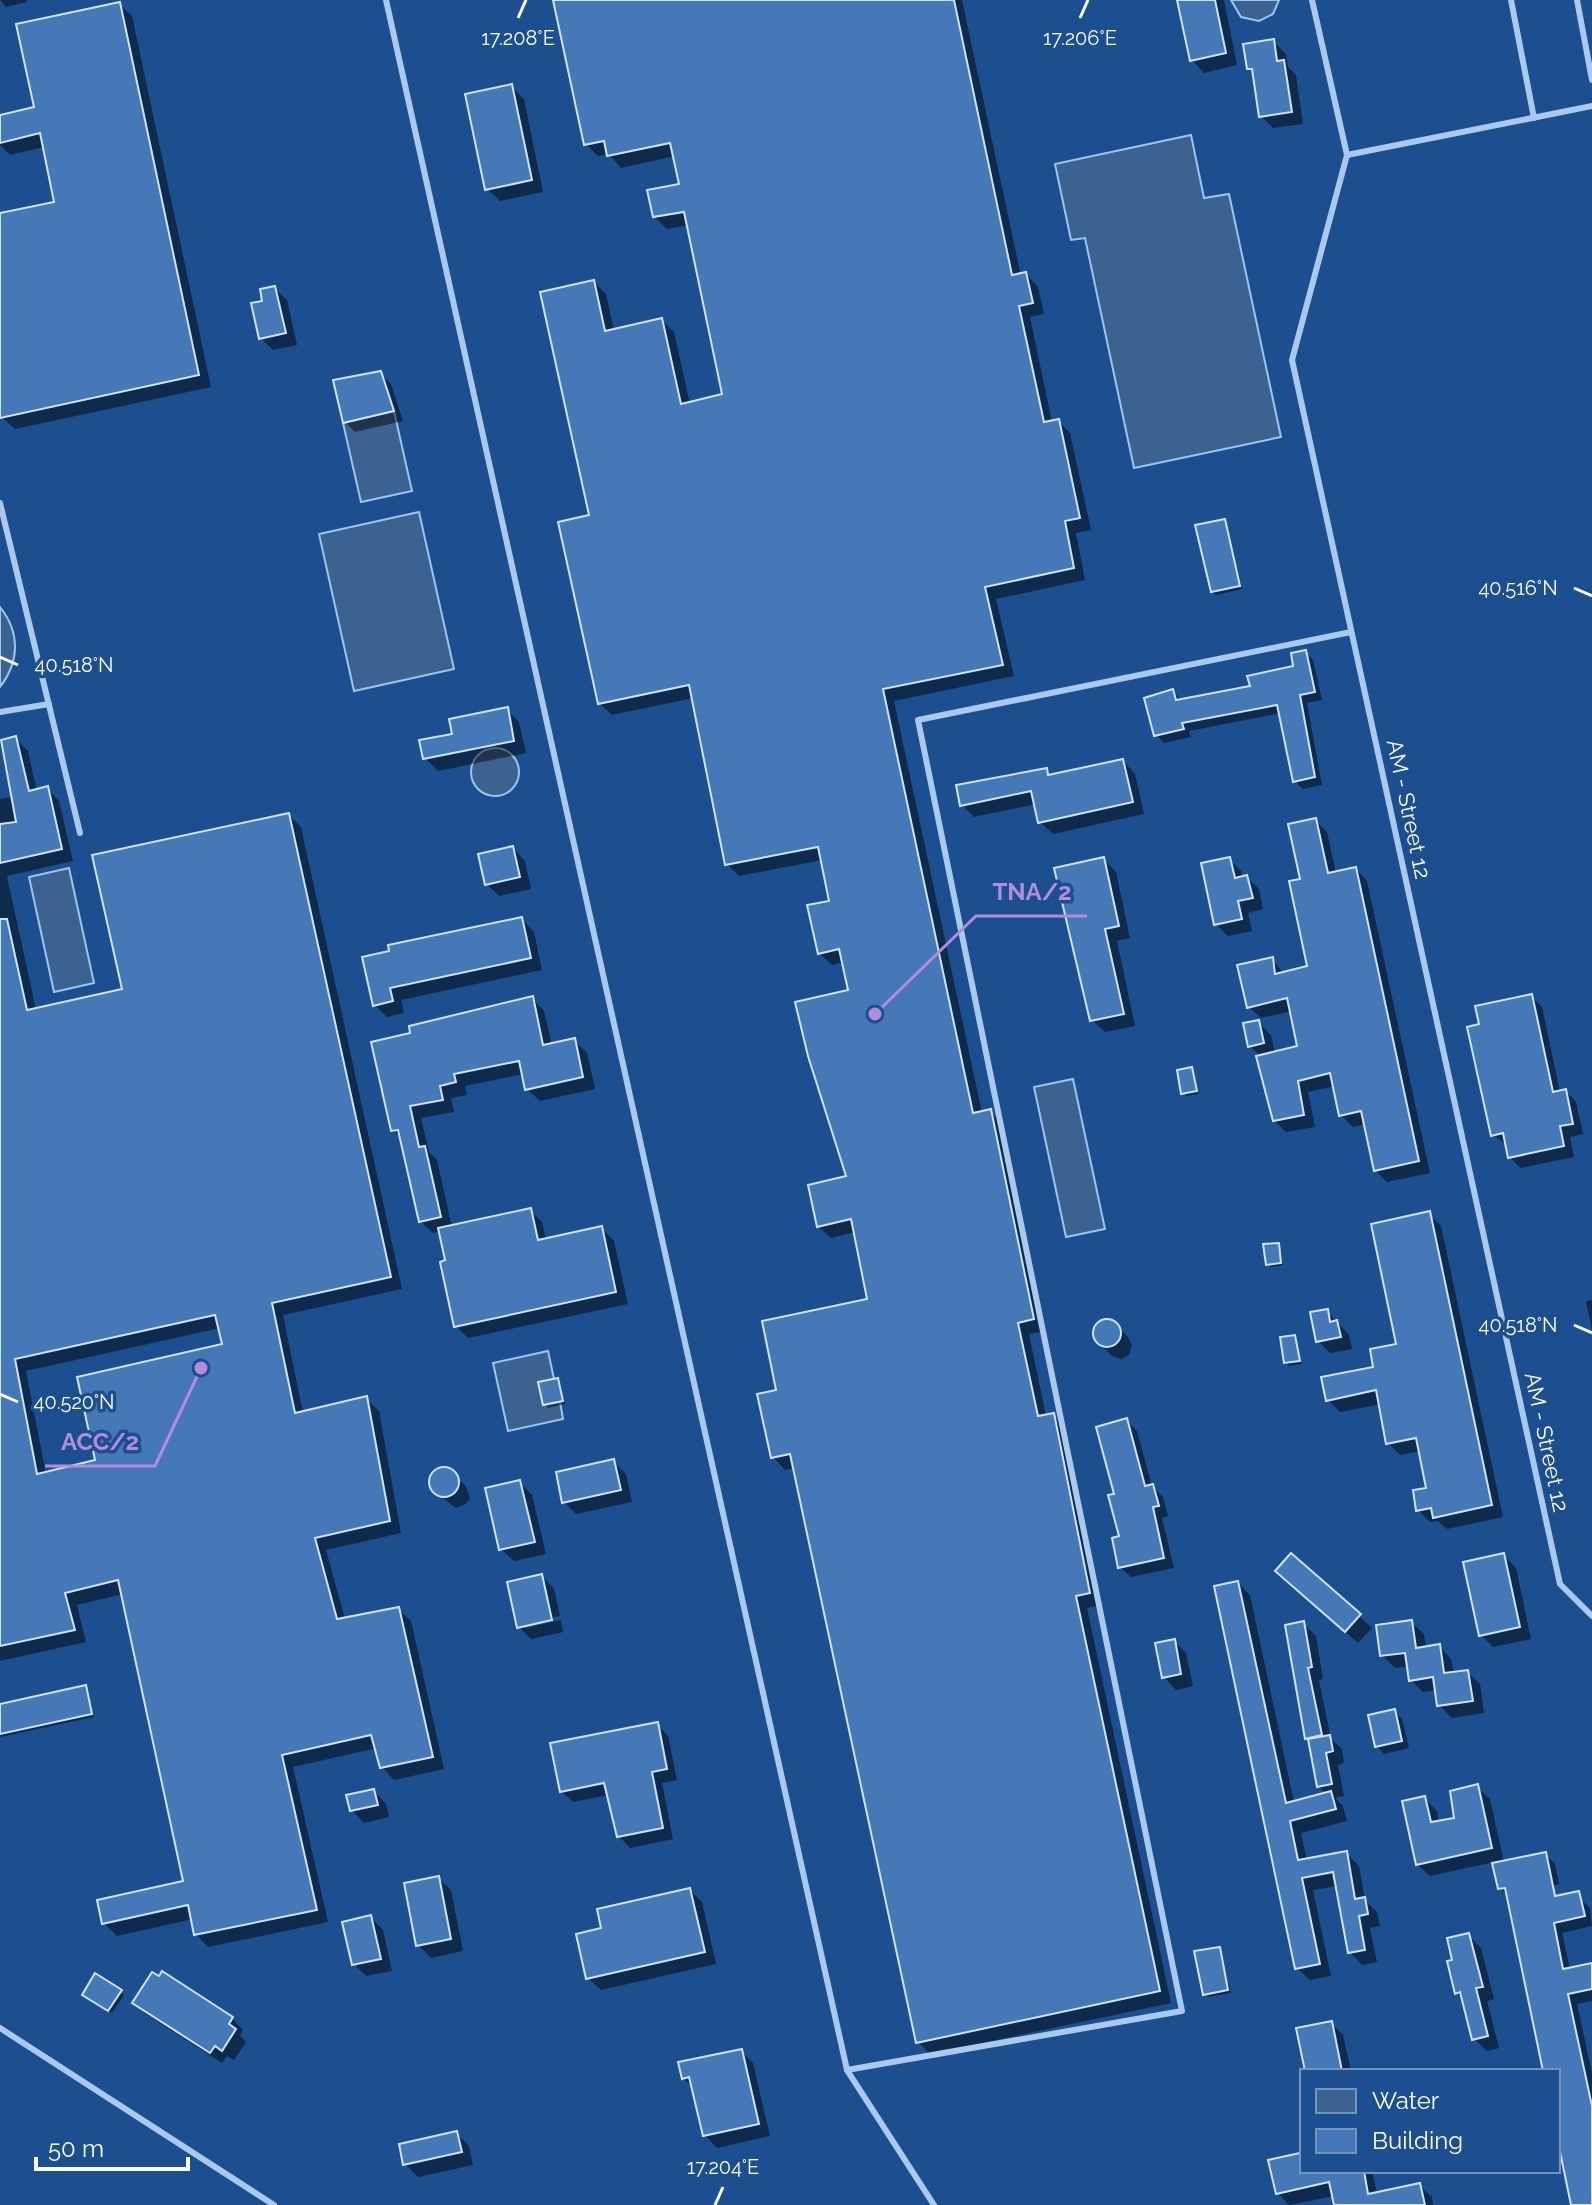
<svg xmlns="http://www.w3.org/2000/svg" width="1592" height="2205" font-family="Raleway,sans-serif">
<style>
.water{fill:#3c6290;stroke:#9cc4f0;stroke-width:2}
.shadow{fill:#0007;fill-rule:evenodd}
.building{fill:#4478b7;stroke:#cfe3fa;stroke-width:2;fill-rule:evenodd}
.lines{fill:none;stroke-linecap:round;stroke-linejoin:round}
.service{stroke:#a9c9ee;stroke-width:6}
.ticks{fill:none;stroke:#fff;stroke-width:3}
.labels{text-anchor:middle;stroke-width:7;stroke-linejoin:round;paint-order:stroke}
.street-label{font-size:22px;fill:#fff;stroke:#1b4f8f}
.ticks-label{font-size:20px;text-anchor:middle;fill:#fff;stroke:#1b4f8f;stroke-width:7;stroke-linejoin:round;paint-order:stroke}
.leader{fill:none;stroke:#b68bdc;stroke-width:3}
.callout-dot{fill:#b68bdc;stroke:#1b4f8f;stroke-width:3}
.callout-label{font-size:24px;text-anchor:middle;font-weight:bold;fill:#b68bdc;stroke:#1b4f8f;stroke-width:7;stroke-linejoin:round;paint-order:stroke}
</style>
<rect width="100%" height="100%" fill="#1b4f8f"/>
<g class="water">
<polygon points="1231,0 1279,0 1273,14 1259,21 1241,17"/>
<polygon points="1191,135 1204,198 1229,194 1281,437 1134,468 1085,238 1071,240 1055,164"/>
<polygon points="394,411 412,491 361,502 343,423"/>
<polygon points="419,512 454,669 354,691 319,534"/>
<path d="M0 607C20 632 20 661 0 687Z"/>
<circle cx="495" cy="772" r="24"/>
<polygon points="69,868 94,983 54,992 29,877"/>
<polygon points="1073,1079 1105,1229 1066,1237 1034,1087"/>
<polygon points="548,1351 554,1379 539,1383 543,1405 560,1402 563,1419 508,1431 493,1363"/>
</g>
<g class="shadow">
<polygon points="0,0 27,0 27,2 6,7"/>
<polygon points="555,0 962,0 1021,276 1026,274 1038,287 1044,314 1030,317 1052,422 1058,421 1070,433 1091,530 1076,533 1085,580 996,599 1014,676 894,701 982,1113 990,1111 1002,1124 1045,1331 1029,1334 1046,1416 1053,1415 1065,1427 1101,1605 1087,1608 1171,2003 930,2054 918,2042 795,1468 785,1470 773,1457 778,1392 869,1301 855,1232 831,1238 818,1226 848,1178 850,991 844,962 832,965 819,953 832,902 823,860 739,876 727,864 693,698 612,715 599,703 591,517 594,282 606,294 614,331 661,320 674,332 690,404 724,396 689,225 667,229 654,216 681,186 675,156 621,168 609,154 598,156 586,144"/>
<polygon points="1178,0 1224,0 1237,65 1204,73 1192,60"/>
<polygon points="119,4 132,16 211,387 15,429 2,417 0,405 0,215 57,203 44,147 10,155 0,145 0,117 36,108"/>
<polygon points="1273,41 1286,54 1288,67 1296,75 1303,124 1273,128 1261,116 1255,74 1249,68"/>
<polygon points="511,86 524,99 543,192 500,201 487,189"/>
<polygon points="274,288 287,300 297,345 273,350 261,338 265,302"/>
<polygon points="380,373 391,384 403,421 355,432 345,422"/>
<polygon points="1224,521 1242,589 1216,595 1212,592"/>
<polygon points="1305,652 1313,660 1322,700 1307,703 1322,785 1303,789 1295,781 1281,713 1189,731 1191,737 1164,743 1156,734 1173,691 1182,701 1252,688 1296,667"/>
<polygon points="507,710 519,722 526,753 438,771 425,758 454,735"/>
<path d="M15 738 28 751 37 791 47 788 59 801 73 861 7 876 36 1010 124 990 289 815 301 827 402 1289 283 1315 303 1413 366 1399 379 1411 401 1533 326 1550 345 1619 398 1609 411 1621 444 1769 394 1780 382 1767 377 1748 293 1767 328 1922 208 1947 196 1934 193 1919 117 1936 104 1923 185 1883 123 1594 77 1605 86 1642 0 1661V799L16 796ZM220 1328 224 1346 97 1462 46 1474 26 1371Z"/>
<polygon points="1123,761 1135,774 1144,814 1053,834 1040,822 1036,804 974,817 962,805 1046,770 1052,776"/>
<polygon points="1315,820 1327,832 1336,873 1356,869 1367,881 1430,1173 1387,1182 1375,1170 1366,1124 1353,1127 1341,1115 1335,1086 1308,1092 1315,1127 1286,1132 1274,1120 1261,1057 1250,1046 1258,1022 1271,1035 1275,1053 1300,1048 1292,1011 1261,1018 1249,1007 1272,959 1284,974 1310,968 1302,881"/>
<polygon points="513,848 525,861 531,889 499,896 487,884"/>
<polygon points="1103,859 1116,872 1130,938 1117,941 1135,1026 1105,1032 1092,1020"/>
<polygon points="1229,859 1241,871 1243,878 1247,878 1259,889 1263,909 1248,913 1252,931 1228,936 1216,924"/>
<polygon points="522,919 534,932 542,970 401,1000 404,1013 387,1017 375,1005 365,958"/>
<polygon points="1531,996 1542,1007 1560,1092 1566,1091 1576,1102 1583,1134 1570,1137 1574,1157 1520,1168 1510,1157 1507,1145 1493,1135"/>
<polygon points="532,998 544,1011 552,1045 574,1040 587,1053 595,1089 540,1101 527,1089 524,1074 465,1086 467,1095 451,1098 454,1112 421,1118 429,1152 437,1160 452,1227 530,1210 542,1222 546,1240 601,1228 614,1241 628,1304 468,1338 456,1326 441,1231 433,1233 420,1221 403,1140 393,1130 374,1043"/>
<polygon points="1192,1069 1199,1094 1186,1096 1183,1093"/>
<polygon points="1429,1214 1441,1226 1503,1517 1447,1529 1438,1521 1430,1522 1418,1510 1429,1489 1421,1451 1400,1455 1388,1443 1381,1404 1340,1412 1328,1400 1376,1368 1399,1345"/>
<polygon points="1278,1245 1283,1265 1271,1267 1268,1264"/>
<polygon points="1592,1300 1592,1330 1586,1301"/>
<polygon points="1327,1311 1349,1335 1352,1349 1330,1353 1318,1341"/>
<polygon points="1104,1321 1115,1324 1128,1337 1132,1346 1129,1355 1121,1359 1112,1356 1099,1343 1095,1333"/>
<polygon points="1294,1337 1302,1364 1289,1366 1286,1362"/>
<polygon points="557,1380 565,1404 548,1408 545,1404"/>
<polygon points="1127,1421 1137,1431 1152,1486 1163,1497 1168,1516 1162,1518 1174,1568 1131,1577 1120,1567 1122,1538 1116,1495"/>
<polygon points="614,1462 626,1474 632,1502 576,1514 564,1502"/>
<polygon points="444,1469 465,1485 470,1498 466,1504 456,1508 434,1491 431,1481 434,1473"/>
<polygon points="520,1483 532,1495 546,1554 514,1561 501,1549"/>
<polygon points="1503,1555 1516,1568 1531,1639 1493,1647 1481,1635"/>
<polygon points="542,1576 554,1589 560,1616 525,1624 525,1628 561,1620 563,1632 531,1639 519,1627"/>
<polygon points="1238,1583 1250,1595 1294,1802 1327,1794 1318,1786 1307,1738 1304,1624 1316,1636 1323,1679 1319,1680 1331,1739 1342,1749 1344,1763 1338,1765 1344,1796 1335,1798 1343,1806 1347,1821 1301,1833 1307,1861 1346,1853 1359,1866 1365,1900 1377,1912 1380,1926 1370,1928 1377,1962 1362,1965 1350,1952 1338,1886 1313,1890 1331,1976 1310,1980 1297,1968"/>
<polygon points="1290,1583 1359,1616 1372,1628 1358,1643"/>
<polygon points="1411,1622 1424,1634 1426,1649 1439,1646 1451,1659 1454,1674 1467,1672 1480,1684 1484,1713 1452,1718 1439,1705 1437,1690 1423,1692 1411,1680 1409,1666 1395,1668 1382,1655"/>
<polygon points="1174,1641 1186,1653 1193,1686 1176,1690 1164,1677"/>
<polygon points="85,1687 94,1717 0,1737 0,1706"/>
<polygon points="1394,1711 1402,1719 1409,1748 1384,1754 1377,1746"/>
<polygon points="657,1724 668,1736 677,1780 662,1783 673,1839 630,1848 619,1836 609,1795 573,1802 561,1791"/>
<polygon points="1477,1787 1490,1799 1504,1863 1545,1854 1555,1864 1559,1884 1552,1886 1556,1903 1579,1898 1590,1908 1592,1926 1562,1933 1570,1969 1592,1965 1592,2001 1577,2004 1592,2073 1592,2205 1573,2205 1558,2132 1558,2071 1545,2071 1509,1897 1500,1888 1494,1862 1430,1876 1417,1864 1424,1798 1437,1811 1439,1822 1456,1819"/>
<polygon points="374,1791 386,1804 389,1817 364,1823 352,1810"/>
<polygon points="438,1878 451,1890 463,1951 431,1958 418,1945"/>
<polygon points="690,1890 702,1902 716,1964 601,1990 588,1978 604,1929"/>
<polygon points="371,1918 383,1930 392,1971 366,1976 354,1964"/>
<polygon points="1468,1935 1481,1948 1494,1999 1487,2001 1499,2048 1487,2051 1474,2039 1464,2000 1457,1993 1455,1961"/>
<polygon points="1219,1949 1231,1993 1208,1997 1204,1994"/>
<polygon points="120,1991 124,1995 112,2013 88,1998"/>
<polygon points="134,2003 232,2018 243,2030 240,2036 246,2042 234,2060 227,2056 222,2063 146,2014"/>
<polygon points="1331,2023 1343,2035 1351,2071 1307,2071"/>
<polygon points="741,2051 753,2063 770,2136 717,2148 705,2135 694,2089 683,2078"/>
<polygon points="456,2133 469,2146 473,2165 418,2177 405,2164"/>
<polygon points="1302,2154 1302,2171 1372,2171 1377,2194 1419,2185 1432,2197 1433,2205 1336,2205 1334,2196 1289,2205 1278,2193 1270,2162"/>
</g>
<g class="building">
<polygon points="553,0 954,0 1012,275 1026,272 1033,303 1019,306 1044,422 1059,419 1080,518 1065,521 1074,568 985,587 1003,665 883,689 973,1113 991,1109 1034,1319 1018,1323 1038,1416 1054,1413 1090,1593 1076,1596 1160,1991 916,2043 790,1454 771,1458 757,1394 776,1390 762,1321 867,1299 851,1219 817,1227 808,1185 846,1176 808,1056 795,1002 848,990 839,949 818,954 807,905 829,901 818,847 725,865 689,685 598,704 558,522 589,515 540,292 594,280 605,331 662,318 681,404 722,394 684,212 653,217 647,190 679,184 670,143 607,156 604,141 584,145"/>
<polygon points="1177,0 1215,0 1226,53 1190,61"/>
<polygon points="120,2 199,375 0,418 0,213 54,202 40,133 0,143 0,115 34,107 16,24"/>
<polygon points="1274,39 1277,61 1284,60 1292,112 1259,117 1252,69 1247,69 1243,44"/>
<polygon points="512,84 532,180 485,190 465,94"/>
<polygon points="275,286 286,333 259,339 251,303 262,301 260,289"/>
<polygon points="381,371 394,411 343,423 333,380"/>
<polygon points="1225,519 1240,586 1211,592 1195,525"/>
<polygon points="1306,650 1315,692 1300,695 1315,777 1293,782 1277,705 1182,723 1184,729 1154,736 1144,698 1173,689 1176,700 1250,686 1247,676 1293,666 1291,653"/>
<polygon points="508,707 514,741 423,759 419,740 452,734 449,719"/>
<polygon points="16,736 29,791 48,786 62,849 0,863 0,824 16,822 1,740"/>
<polygon points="1123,759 1133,802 1038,823 1031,791 960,806 956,785 1047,768 1048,775"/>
<path d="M289 813 391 1277 272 1303 295 1413 367 1396 390 1521 315 1538 337 1619 399 1607 433 1757 380 1768 371 1735 282 1755 317 1910 194 1935 188 1905 102 1924 97 1900 183 1881 118 1580 65 1593 75 1630 0 1646V919H7L27 1010 122 989 92 855ZM215 1315 222 1344 77 1377 95 1460 37 1474 15 1359Z"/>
<polygon points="1316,818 1328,873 1356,867 1419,1161 1374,1171 1361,1111 1339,1116 1330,1073 1298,1081 1304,1115 1273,1121 1256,1056 1297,1046 1287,998 1247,1008 1237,965 1273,957 1275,974 1307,966 1289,881 1300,879 1288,824"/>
<polygon points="513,846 520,877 485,885 478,854"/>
<polygon points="1104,857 1119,926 1105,929 1124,1014 1090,1021 1054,868"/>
<polygon points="1230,857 1235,878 1247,875 1253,898 1238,901 1242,919 1214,925 1201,863"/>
<polygon points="522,917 531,958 390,988 393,1001 373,1006 362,957 389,951 388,945"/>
<polygon points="1532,994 1553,1092 1566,1089 1573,1124 1560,1126 1564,1146 1508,1158 1503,1133 1491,1136 1467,1027 1479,1024 1475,1006"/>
<polygon points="533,996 543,1045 575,1038 583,1077 525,1090 519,1061 454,1074 456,1082 440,1086 443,1100 410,1106 419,1147 425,1146 441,1217 419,1222 398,1130 391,1131 371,1042 410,1033 409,1026"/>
<polygon points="1259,1020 1264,1043 1248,1047 1243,1023"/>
<polygon points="1192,1067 1197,1091 1181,1094 1177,1070"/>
<polygon points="531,1208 538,1240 602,1226 616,1292 454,1327 440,1262 445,1260 438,1228"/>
<polygon points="1430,1211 1492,1505 1433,1518 1431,1508 1416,1511 1413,1490 1426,1488 1416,1438 1386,1444 1376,1390 1326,1401 1321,1377 1373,1367 1370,1349 1396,1344 1371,1224"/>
<polygon points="1279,1243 1281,1263 1266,1265 1263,1244"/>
<polygon points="1328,1309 1330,1322 1337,1320 1341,1337 1316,1342 1310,1312"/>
<circle cx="1107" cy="1333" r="14"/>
<polygon points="1295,1335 1300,1361 1284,1363 1280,1337"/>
<polygon points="558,1378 563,1401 543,1405 538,1382"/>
<polygon points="1127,1418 1145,1486 1153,1484 1159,1506 1153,1507 1164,1558 1118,1568 1112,1538 1119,1536 1108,1495 1114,1494 1096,1427"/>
<polygon points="614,1459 621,1490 562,1503 556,1472"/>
<circle cx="444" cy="1482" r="15"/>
<polygon points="520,1480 535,1542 499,1550 485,1488"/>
<polygon points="1291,1553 1361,1614 1345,1632 1275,1571"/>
<polygon points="1504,1553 1520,1627 1479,1636 1463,1562"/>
<polygon points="542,1574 552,1620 517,1628 507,1582"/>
<polygon points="1238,1581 1286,1803 1331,1791 1336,1809 1290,1821 1298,1860 1347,1851 1355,1899 1365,1897 1368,1914 1359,1916 1365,1950 1348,1953 1333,1872 1302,1878 1320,1964 1295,1969 1214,1586"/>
<polygon points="1412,1620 1416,1648 1440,1644 1444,1673 1468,1670 1473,1701 1437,1706 1433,1677 1409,1681 1405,1653 1380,1656 1376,1625"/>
<polygon points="1304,1621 1312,1667 1308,1668 1322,1735 1305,1739 1285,1625"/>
<polygon points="1175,1639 1181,1674 1162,1678 1155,1643"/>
<polygon points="86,1685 92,1714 0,1734 0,1704"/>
<polygon points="1395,1709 1402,1741 1375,1747 1368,1715"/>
<polygon points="658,1722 667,1769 652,1772 663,1828 617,1837 604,1783 560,1792 550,1743"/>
<polygon points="1330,1735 1333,1751 1326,1753 1332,1784 1317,1787 1308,1739"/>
<polygon points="1478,1784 1492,1848 1416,1865 1402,1801 1425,1796 1431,1822 1454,1818 1450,1791"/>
<polygon points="374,1789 378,1805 350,1811 346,1795"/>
<polygon points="1546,1852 1555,1896 1579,1891 1585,1916 1554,1923 1563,1969 1592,1963 1592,1989 1568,1994 1592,2106 1592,2205 1571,2205 1558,2142 1558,2071 1543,2071 1505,1888 1498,1889 1492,1863"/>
<polygon points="439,1876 451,1939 416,1946 404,1883"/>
<polygon points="690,1888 705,1952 586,1979 576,1934 601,1928 597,1909"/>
<polygon points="371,1915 381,1959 352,1965 342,1922"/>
<polygon points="1469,1933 1483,1987 1476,1988 1488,2036 1472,2040 1460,1992 1455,1994 1447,1961 1452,1960 1447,1938"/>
<polygon points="1220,1947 1228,1990 1203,1995 1194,1951"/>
<polygon points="162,1971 233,2017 229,2024 236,2029 222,2051 215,2046 210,2053 132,2003 152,1972 159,1976"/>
<polygon points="95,1973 122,1990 108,2011 82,1995"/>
<polygon points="1332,2021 1342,2071 1305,2071 1296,2028"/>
<polygon points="742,2049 759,2124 703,2136 689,2077 682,2079 678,2062"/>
<polygon points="457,2131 462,2152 403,2165 399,2144"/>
<polygon points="1300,2153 1302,2171 1364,2171 1368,2194 1420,2183 1425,2205 1334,2205 1329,2182 1276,2194 1268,2160"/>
</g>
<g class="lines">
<g class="service">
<polyline points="386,0 847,2070"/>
<polyline points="1312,0 1347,155 1292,360 1560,1584 1592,1616"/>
<polyline points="1511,0 1534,118"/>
<polyline points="1577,0 1592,80"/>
<polyline points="1347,155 1592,106"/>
<polyline points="0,503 80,833"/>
<polyline points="0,712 49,704"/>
<polyline points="0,2028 274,2205"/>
<polyline points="934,2205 847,2070 1182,2011 918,720 1351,632"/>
</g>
</g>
<path class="ticks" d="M518 18 526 0M1080 18 1088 0M1574 588 1592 596M0 657 18 665M1574 1325 1592 1333M0 1394 18 1402M715 2205 723 2187"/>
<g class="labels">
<g class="street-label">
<text transform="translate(1409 809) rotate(78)" y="8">AM - Street 12</text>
<text transform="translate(1547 1442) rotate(78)" y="8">AM - Street 12</text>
</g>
</g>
<g class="ticks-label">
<text x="1080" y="45">17.206°E</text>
<text x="518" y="45">17.208°E</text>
<text x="1518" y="595">40.516°N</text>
<text x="74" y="672">40.518°N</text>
<text x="1518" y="1332">40.518°N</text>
<text x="74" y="1409">40.520°N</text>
<text x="723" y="2174">17.204°E</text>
</g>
<path class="leader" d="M875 1014L976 916H1087M201 1368L155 1466H45"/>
<g class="callout-dot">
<circle cx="875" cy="1014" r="8"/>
<circle cx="201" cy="1368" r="8"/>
</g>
<g class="callout-label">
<text x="1032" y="900">TNA/2</text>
<text x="100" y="1450">ACC/2</text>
</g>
<rect x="1300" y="2069" width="260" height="104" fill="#1b4f8f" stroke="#7695bc" stroke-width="2"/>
<rect x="1316" y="2089" width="40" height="24" fill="#3c6290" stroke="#7695bc" stroke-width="2"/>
<text x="1372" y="2109" font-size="24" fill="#ffffff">Water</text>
<rect x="1316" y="2129" width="40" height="24" fill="#4478b7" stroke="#7695bc" stroke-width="2"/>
<text x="1372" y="2149" font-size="24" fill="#ffffff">Building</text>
<path d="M36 2157v12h152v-12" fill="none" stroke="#ffffff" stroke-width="4"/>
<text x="48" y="2157" font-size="24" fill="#ffffff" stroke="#1b4f8f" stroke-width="6" paint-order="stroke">50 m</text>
</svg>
